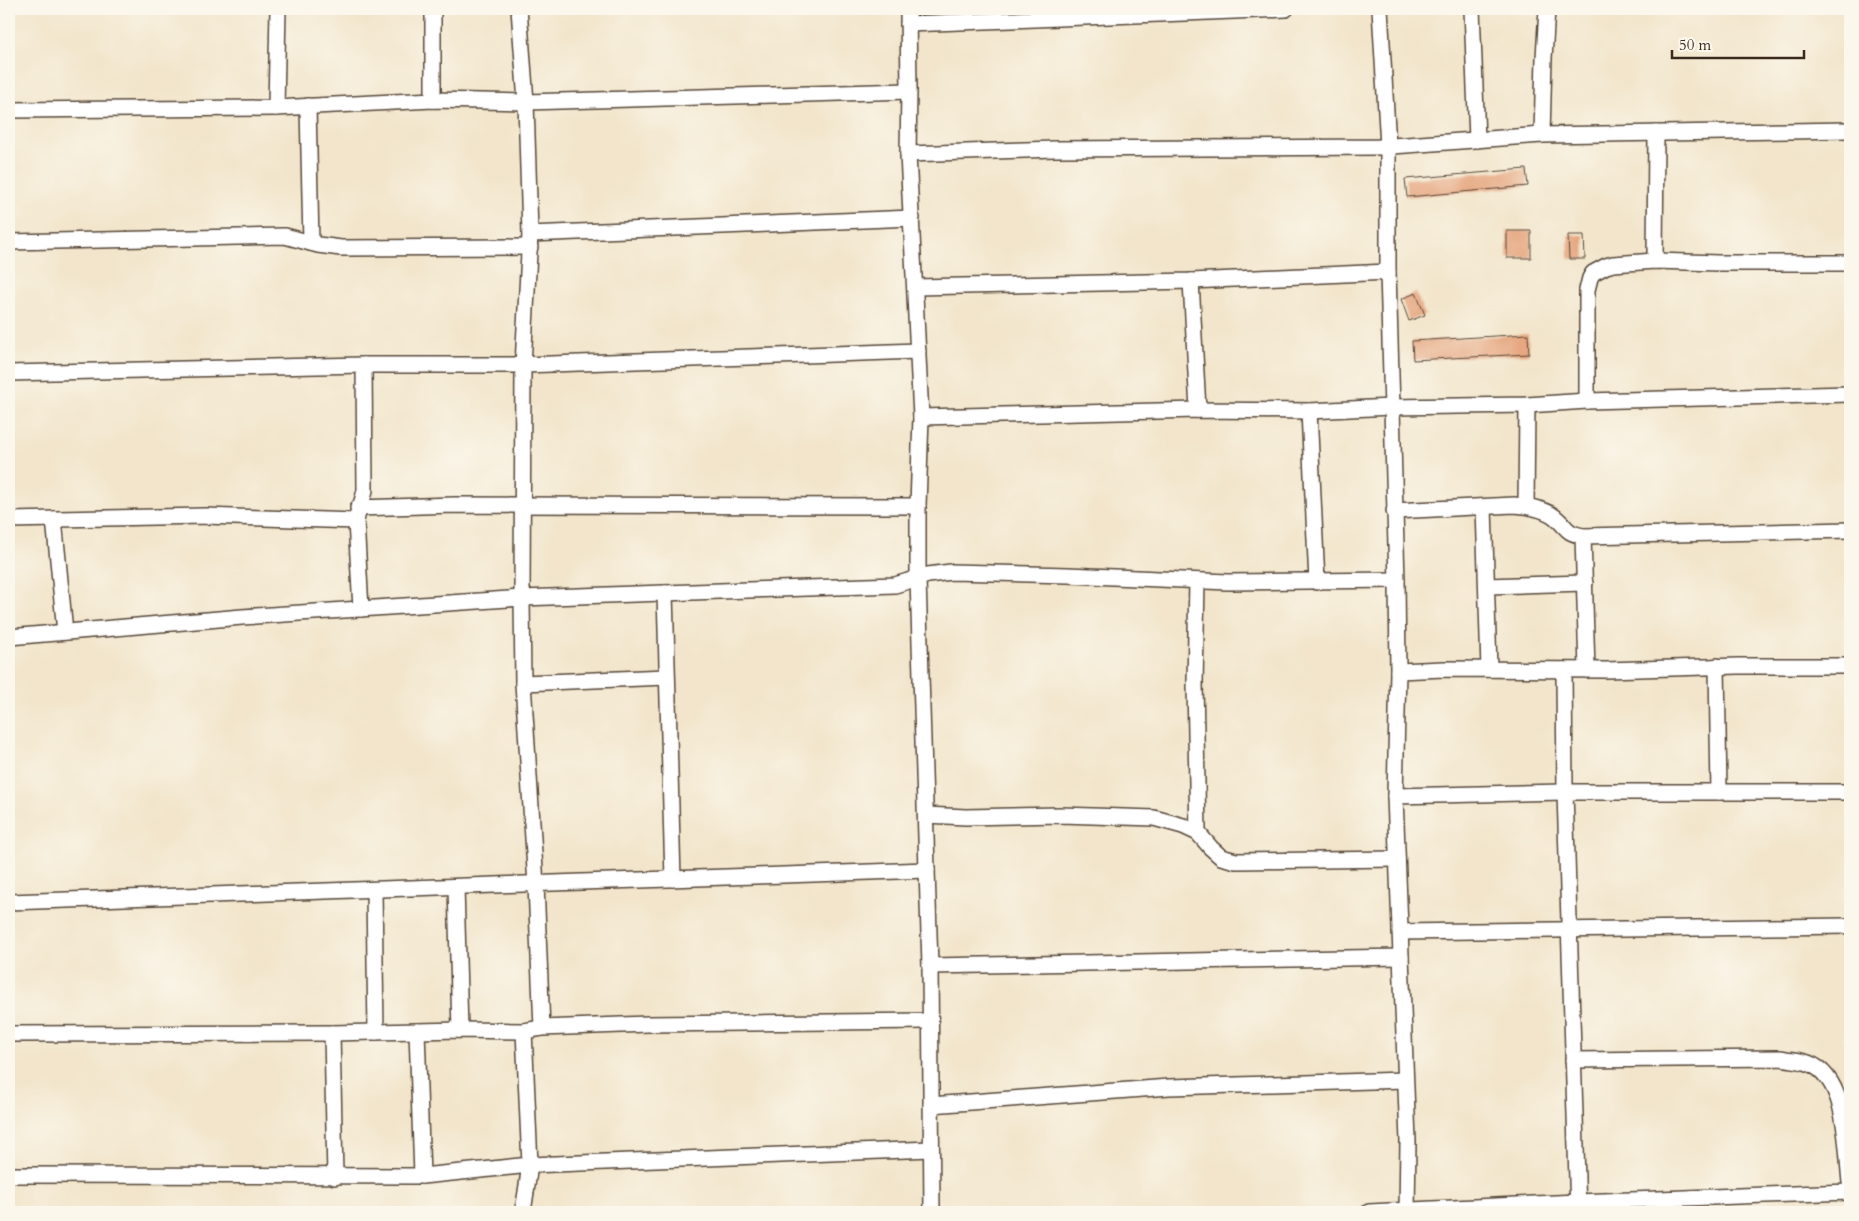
<svg xmlns="http://www.w3.org/2000/svg" width="1859" height="1221" font-family="Cardo,serif">
<style>
.building{fill:#e6a781}
.lines{fill:none;stroke-linecap:round;stroke-linejoin:round}
.minor-casing{stroke:#564638;stroke-width:18}
.minor{stroke:#fff;stroke-width:15}
</style>
<rect width="100%" height="100%" fill="#fbf7ec"/>
<filter id="ink" filterUnits="userSpaceOnUse"><feTurbulence type="fractalNoise" baseFrequency=".02" numOctaves="2"/><feDisplacementMap in="SourceGraphic" scale="10" xChannelSelector="R" yChannelSelector="G"/><feConvolveMatrix kernelMatrix="1 2 1 2 8 2 1 2 1" color-interpolation-filters="sRGB"/></filter>
<filter id="wash" filterUnits="userSpaceOnUse"><feTurbulence type="fractalNoise" baseFrequency=".0096" numOctaves="4" result="noise"/><feDisplacementMap in="SourceGraphic" scale="20" xChannelSelector="R" yChannelSelector="G"/><feGaussianBlur stdDeviation="1.12" result="paint"/><feColorMatrix in="noise" values="0 0 0 0 0 0 0 0 0 0 0 0 0 0 0 0 0 1.4 0 .05"/><feComposite in="paint" operator="in"/></filter>
<g filter="url(#wash)">
<rect width="100%" height="100%" fill="#f2e5cb"/>
<g id="blocks">
<g class="building">
<polygon points="1526,169 1528,186 1407,197 1405,179"/>
<rect x="1507" y="231" width="24" height="27"/>
<polygon points="1568,235 1584,235 1585,259 1569,259"/>
<polygon points="1416,293 1425,315 1409,321 1401,299"/>
<polygon points="1528,334 1529,354 1413,360 1412,341"/>
</g>
</g>
</g>
<g filter="url(#ink)">
<use href="#blocks" fill-opacity="0" stroke="#564638" stroke-width="1"/>
<g class="lines">
<defs>
<g id="minor">
<polyline points="433,9 433,100"/>
<polyline points="519,9 526,102 530,234 523,365 522,598 523,683 536,885 542,1028"/>
<polyline points="908,9 909,91 908,154 921,417 918,506 918,579 930,966 932,1212"/>
<polyline points="1380,9 1388,146 1388,272 1397,580 1398,671 1395,796 1408,1141 1407,1212"/>
<polyline points="1472,9 1477,140"/>
<polyline points="908,24 1286,9"/>
<polyline points="308,106 311,243"/>
<polyline points="276,108 278,9"/>
<polyline points="9,110 276,108 433,100 526,102 909,91"/>
<polyline points="1542,135 1544,58 1547,9"/>
<polyline points="908,154 1055,149 1379,147 1542,135 1850,130"/>
<polyline points="530,234 912,218"/>
<polyline points="9,242 285,236 318,245 341,248 530,247"/>
<polyline points="1655,261 1656,133"/>
<polyline points="1191,281 1198,410"/>
<polyline points="915,287 1191,281 1388,272"/>
<polyline points="9,373 364,365 523,365 918,351"/>
<polyline points="1587,401 1587,290 1590,278 1593,273 1606,266 1613,264 1655,261 1718,263 1850,263"/>
<polyline points="1309,411 1317,582"/>
<polyline points="921,417 1198,410 1309,411 1391,407 1527,405 1587,401 1850,394"/>
<polyline points="1526,506 1527,405"/>
<polyline points="1484,507 1489,669"/>
<polyline points="358,508 454,505 918,506"/>
<path d="M1394 511 1514 505C1527 506 1544 508 1555 517 1568 528 1564 532 1583 536L1850 530"/>
<polyline points="54,519 65,632"/>
<polyline points="9,520 205,516 356,521"/>
<polyline points="1583,536 1587,670"/>
<polyline points="1197,581 1195,684 1198,833"/>
<polyline points="1487,586 1585,583"/>
<polyline points="665,593 673,879"/>
<path d="M361 609 356 521C358 510 363 501 365 490L364 365"/>
<polyline points="9,637 242,617 522,598 895,585 928,575 951,572 1068,575 1228,582 1397,580"/>
<polyline points="1717,666 1719,792"/>
<polyline points="1564,670 1565,792 1578,1212"/>
<polyline points="1398,671 1444,669 1606,670 1738,666 1850,666"/>
<polyline points="523,683 666,677"/>
<polyline points="1395,796 1565,792 1850,792"/>
<polyline points="926,815 966,817 1061,815 1154,818 1183,826 1198,833 1211,848 1221,857 1236,861 1397,859"/>
<polyline points="456,887 460,1030"/>
<polyline points="374,891 376,1032"/>
<polyline points="9,902 927,870"/>
<polyline points="1400,932 1850,926"/>
<polyline points="930,966 1401,957"/>
<polyline points="417,1031 422,1176"/>
<polyline points="332,1033 335,1177"/>
<polyline points="9,1034 332,1033 460,1030 524,1031 542,1028 648,1024 929,1021"/>
<path d="M1573 1060 1781 1058C1790 1060 1800 1060 1808 1063 1848 1077 1846 1148 1850 1182"/>
<polyline points="931,1105 1169,1087 1405,1080"/>
<polyline points="9,1175 422,1176 530,1165 931,1149"/>
<polyline points="523,1212 530,1165 524,1031"/>
<polyline points="1369,1212 1577,1202 1850,1192"/>
</g>
</defs>
<use href="#minor" class="minor-casing"/>
<use href="#minor" class="minor"/>
</g>
</g>
<rect width="1859" height="1221" fill="none" stroke="#fbf7ec" stroke-width="30"/>
<path d="M1672 50v8h132v-8" fill="none" stroke="#3b2a1e" stroke-width="2.5"/>
<text x="1679" y="50" font-size="15" fill="#3b2a1e" stroke="#fbf7ec" stroke-width="4" paint-order="stroke">50 m</text>
</svg>
